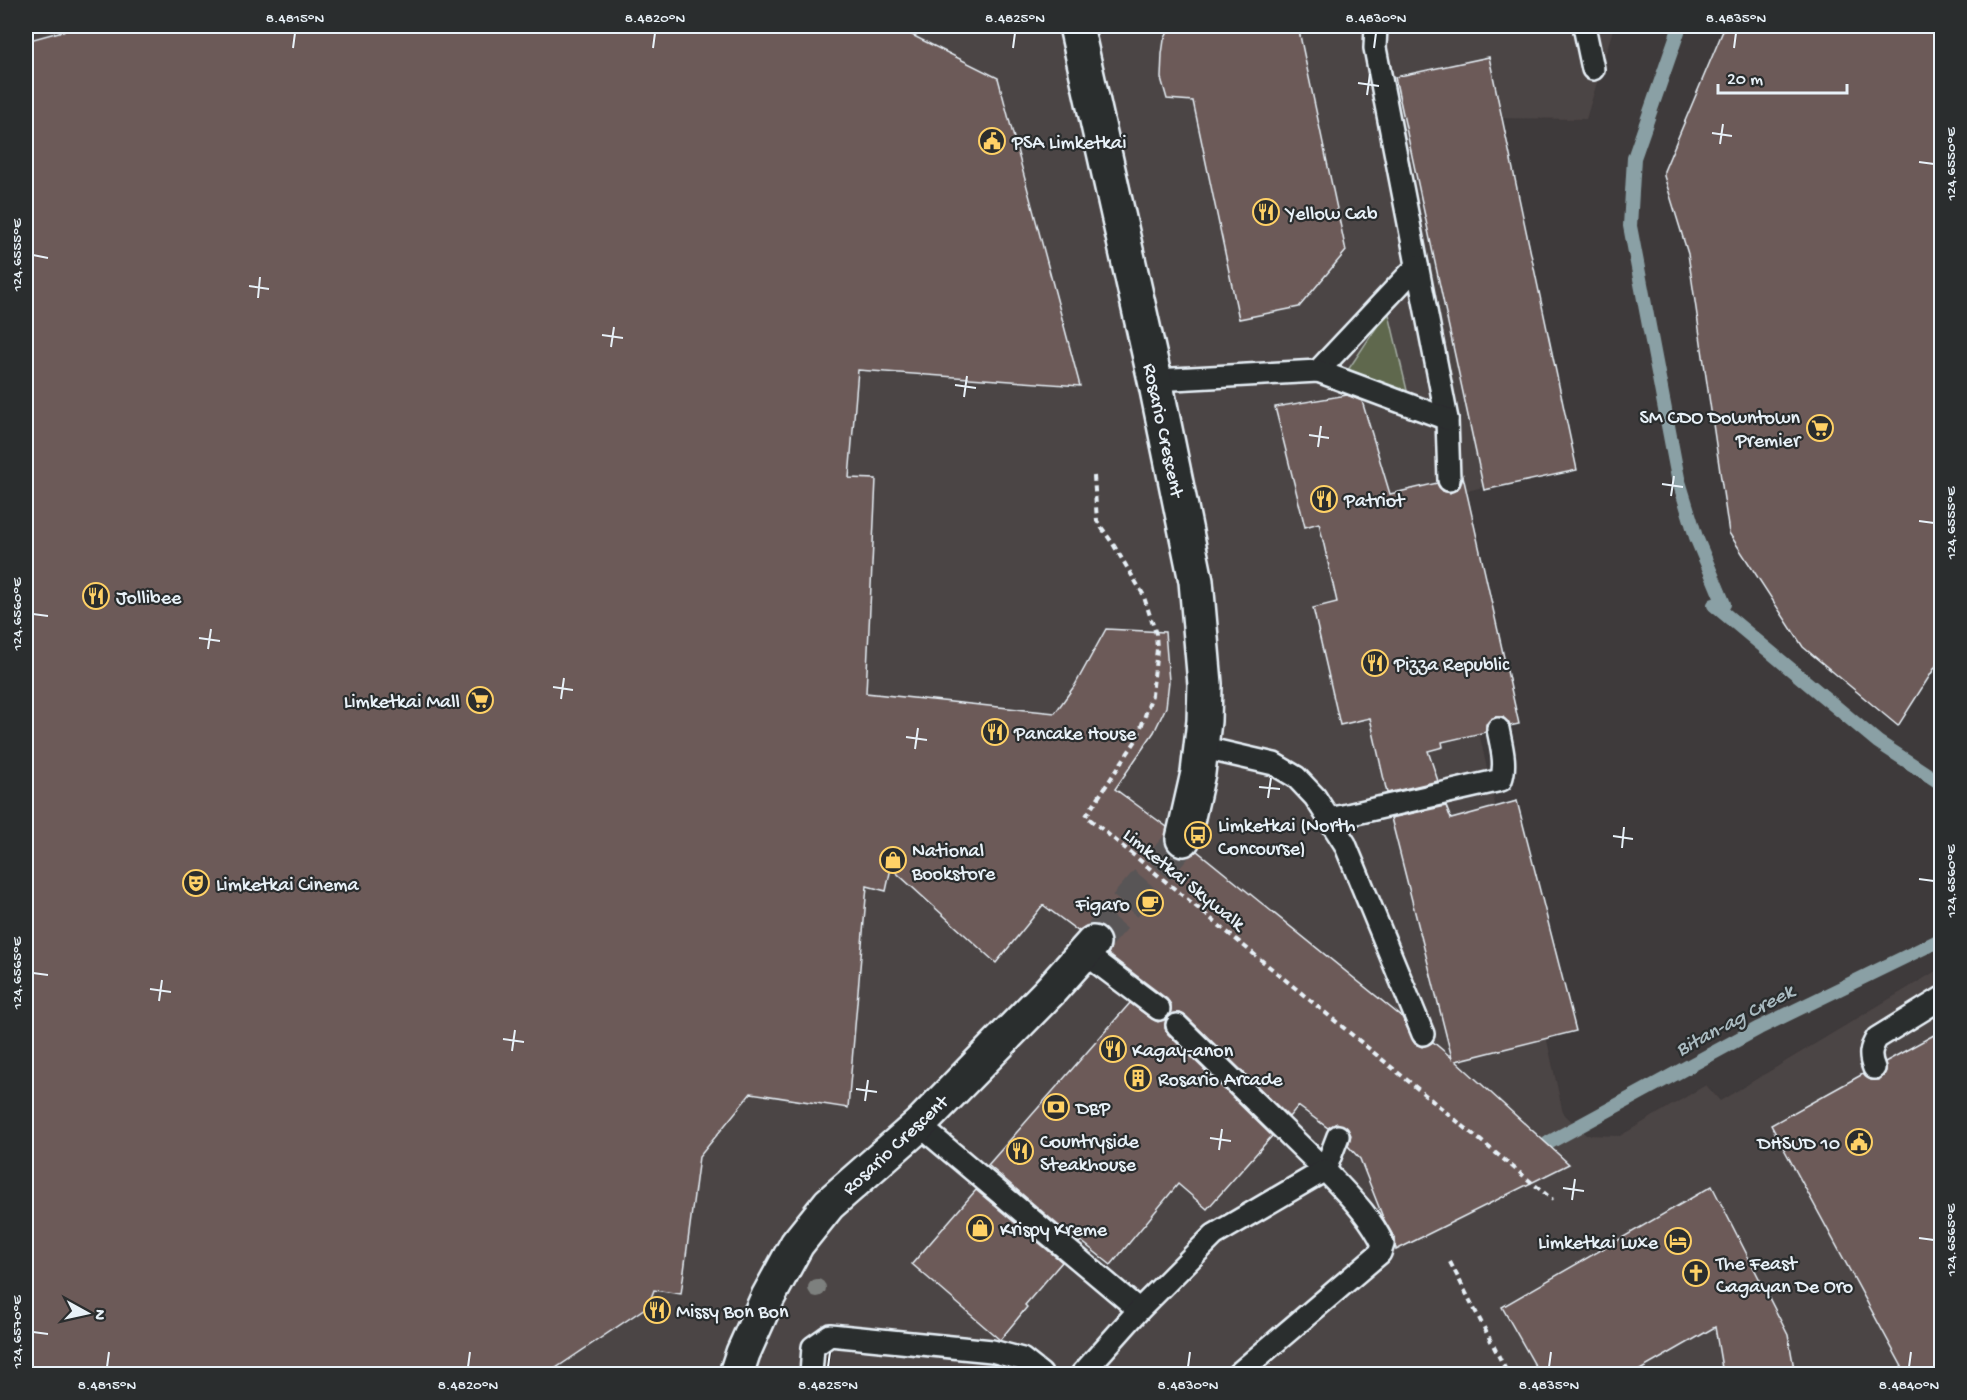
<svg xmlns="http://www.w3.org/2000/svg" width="1967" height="1400" font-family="'Gochi Hand',sans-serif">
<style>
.built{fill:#4c4444}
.green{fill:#5e674e;stroke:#a3aca3;stroke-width:1.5}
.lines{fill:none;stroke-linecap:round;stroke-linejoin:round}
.stream{stroke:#8aa0a5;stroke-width:14}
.building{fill:#6c5a58;stroke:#e8f1f8;stroke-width:1.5}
.street-tunnel{stroke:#585557;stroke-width:33;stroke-dasharray:33 16;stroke-linecap:butt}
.lane-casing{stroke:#e8f1f8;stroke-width:26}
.street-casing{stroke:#e8f1f8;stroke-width:38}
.path{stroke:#e8f1f8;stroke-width:4;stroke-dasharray:6 4.5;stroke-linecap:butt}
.lane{stroke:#2a2d2e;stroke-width:21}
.street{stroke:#2a2d2e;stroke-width:33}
.path-bridge{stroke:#e8f1f8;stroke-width:4;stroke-dasharray:6 4.5;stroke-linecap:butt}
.tree{fill:#7d807e}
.ticks{fill:none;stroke:#e8f1f8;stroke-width:2}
.labels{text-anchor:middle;stroke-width:4.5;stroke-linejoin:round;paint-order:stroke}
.poi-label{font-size:20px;fill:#e8f1f8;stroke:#2a2d2e;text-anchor:start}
.street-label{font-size:20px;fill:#e8f1f8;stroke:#2a2d2e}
.water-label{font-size:21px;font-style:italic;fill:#aabbc1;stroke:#2a2d2e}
.neatline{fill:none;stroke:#e8f1f8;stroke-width:2}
.ticks-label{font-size:15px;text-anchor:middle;fill:#e8f1f8}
</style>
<rect width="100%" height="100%" fill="#3e3a3b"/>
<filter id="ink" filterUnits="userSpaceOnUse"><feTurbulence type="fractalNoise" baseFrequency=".0167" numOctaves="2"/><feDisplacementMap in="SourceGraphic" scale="12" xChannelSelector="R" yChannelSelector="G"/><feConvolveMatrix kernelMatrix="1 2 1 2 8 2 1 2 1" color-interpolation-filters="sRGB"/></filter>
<g filter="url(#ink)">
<polygon class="built" points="26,26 1614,26 1586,119 1481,118 1550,470 1428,501 1563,1113 1586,1135 1620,1136 1706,1085 1720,1101 1941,968 1941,1374 26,1374"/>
<polygon class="green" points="1388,310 1409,399 1348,370"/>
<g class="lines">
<g class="stream">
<polyline points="1680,26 1634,158 1630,226 1678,478 1696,537 1724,604 1714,605 1878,742 1942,784"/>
<polyline points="1548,1143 1759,1028 1942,939"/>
</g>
</g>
<g class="building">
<polygon points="81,26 894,26 998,78 1080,386 858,370 849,478 876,479 866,693 1055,713 1075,685 1106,629 1165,632 1169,681 1166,707 1154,732 1115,789 1167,827 1165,844 1171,853 1178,857 1188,857 1197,851 1402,1017 1415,1044 1422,1047 1433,1042 1452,1058 1391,818 1446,806 1451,819 1517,801 1576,1031 1456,1061 1569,1164 1396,1250 1395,1239 1384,1220 1360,1159 1348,1146 1351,1135 1347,1128 1337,1123 1328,1128 1298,1106 1289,1117 1186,1016 1180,1013 1170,1015 1171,1005 1167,999 1108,954 1111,946 1111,938 1105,929 1097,925 1088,925 1078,931 1043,905 996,963 891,868 886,891 867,886 848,1108 751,1093 699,1157 681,1294 654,1290 648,1306 547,1374 26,1374 26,41"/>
<polygon points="1171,26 1298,26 1346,251 1299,307 1239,319 1193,101 1167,99 1161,78 1162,54 1164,40"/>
<polygon points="1725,26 1941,26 1941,658 1898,726 1803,647 1729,533 1688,254 1664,176 1664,171"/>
<polygon points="1489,57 1577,470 1484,490 1395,77"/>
<polygon points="1347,395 1362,401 1390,494 1437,483 1443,491 1450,493 1460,486 1463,476 1519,724 1510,726 1503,717 1495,717 1486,724 1486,732 1442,742 1443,747 1428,751 1438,781 1387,793 1370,718 1340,725 1313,608 1337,602 1319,523 1305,527 1275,407"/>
<polygon points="1130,1003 1152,1019 1158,1022 1166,1019 1165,1028 1168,1034 1272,1136 1207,1209 1178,1184 1111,1265 1081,1241 1079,1243 988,1165"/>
<polygon points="1941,1031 1941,1374 1906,1374 1771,1125 1863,1074 1871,1080 1879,1080 1886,1071 1885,1062"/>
<polygon points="1712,1186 1788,1335 1795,1374 1723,1374 1715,1327 1633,1374 1540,1374 1502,1307"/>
<polygon points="976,1190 1062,1262 1025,1305 1027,1307 1000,1340 912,1264"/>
</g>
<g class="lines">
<polyline class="street-tunnel" points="1093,943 1183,839"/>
<defs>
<g id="lane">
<polyline points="1376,26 1375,48 1447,419 1449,480"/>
<polyline points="1584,26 1593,69"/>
<polyline points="1318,371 1417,266"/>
<polyline points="1155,380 1318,371 1447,419"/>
<polyline points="1200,747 1274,764 1296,777 1315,797 1345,844 1423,1034"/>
<path d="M1330 819 1501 780C1507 764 1501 745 1498 729"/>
<polyline points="1083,952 1159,1009"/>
<polyline points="1177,1025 1325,1170 1338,1136"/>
<path d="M1874 1068C1869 1056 1870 1049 1877 1038L1942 998"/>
<polyline points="919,1125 1139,1310"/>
<polyline points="811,1374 813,1347 830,1335 992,1351 1022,1359 1041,1374"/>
<path d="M1082 1374 1139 1310 1214 1235 1325 1170C1346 1193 1370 1215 1383 1244L1380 1253 1238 1374"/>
</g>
<g id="street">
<polyline points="1076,26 1155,380 1196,581 1205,684 1204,721 1198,773 1183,839"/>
<polyline points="736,1374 743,1353 768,1297 797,1244 829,1204 919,1125 1049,992 1093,943"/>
</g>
</defs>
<use href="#lane" class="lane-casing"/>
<use href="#street" class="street-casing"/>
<polyline class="path" points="1450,1262 1508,1374"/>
<use href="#lane" class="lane"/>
<use href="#street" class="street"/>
<polyline class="path-bridge" points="1094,476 1097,521 1113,544 1143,594 1156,634 1157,649 1152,695 1137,739 1086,816 1553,1200"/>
</g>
<circle class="tree" cx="817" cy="1288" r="9"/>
</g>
<path class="ticks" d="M293 48 295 33M653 48 655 33M1013 48 1015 33M1374 48 1376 33M1734 48 1736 33M1358 83 1379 86M1367 95 1370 74M1712 133 1732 136M1720 144 1723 124M1919 162 1934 164M33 255 48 258M249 286 269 289M258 298 260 277M602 335 623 338M611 347 614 327M955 385 976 388M964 397 967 376M1309 435 1329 438M1318 447 1321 426M1662 484 1683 487M1671 496 1674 476M1919 521 1934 523M33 614 48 616M199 638 220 641M208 649 211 629M553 687 573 690M561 699 564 678M906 737 927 740M915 749 918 728M1259 787 1280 789M1268 798 1271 778M1613 836 1633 839M1622 848 1624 827M1919 879 1934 881M33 973 48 975M150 989 171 992M159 1001 162 980M503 1039 524 1042M512 1051 515 1030M856 1089 877 1092M865 1101 868 1080M1210 1138 1231 1141M1219 1150 1222 1129M1563 1188 1584 1191M1572 1200 1575 1179M1919 1238 1934 1240M33 1332 48 1334M107 1367 109 1352M468 1367 470 1352M828 1367 830 1352M1188 1367 1190 1352M1549 1367 1551 1352M1909 1367 1911 1352"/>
<defs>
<symbol id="civic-ring" viewBox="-11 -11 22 22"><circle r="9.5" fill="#2a2d2e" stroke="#ffd166" stroke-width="1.5"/><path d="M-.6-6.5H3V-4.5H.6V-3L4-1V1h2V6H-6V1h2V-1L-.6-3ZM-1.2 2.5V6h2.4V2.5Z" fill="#ffd166"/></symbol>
<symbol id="restaurant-ring" viewBox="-11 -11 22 22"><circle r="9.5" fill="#2a2d2e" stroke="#ffd166" stroke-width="1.5"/><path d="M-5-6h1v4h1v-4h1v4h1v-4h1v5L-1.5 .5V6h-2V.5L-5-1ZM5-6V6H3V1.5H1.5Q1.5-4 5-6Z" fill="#ffd166"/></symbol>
<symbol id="supermarket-ring" viewBox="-11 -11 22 22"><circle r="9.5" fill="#2a2d2e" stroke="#ffd166" stroke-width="1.5"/><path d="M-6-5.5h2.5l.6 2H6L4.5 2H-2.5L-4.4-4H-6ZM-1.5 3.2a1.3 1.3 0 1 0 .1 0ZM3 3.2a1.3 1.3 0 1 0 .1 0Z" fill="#ffd166"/></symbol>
<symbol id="bus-ring" viewBox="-11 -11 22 22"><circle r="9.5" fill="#2a2d2e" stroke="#ffd166" stroke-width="1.5"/><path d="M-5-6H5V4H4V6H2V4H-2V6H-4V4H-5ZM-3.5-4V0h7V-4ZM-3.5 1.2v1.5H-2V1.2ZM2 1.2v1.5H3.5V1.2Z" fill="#ffd166"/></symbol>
<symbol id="shop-ring" viewBox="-11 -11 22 22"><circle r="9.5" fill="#2a2d2e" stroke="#ffd166" stroke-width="1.5"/><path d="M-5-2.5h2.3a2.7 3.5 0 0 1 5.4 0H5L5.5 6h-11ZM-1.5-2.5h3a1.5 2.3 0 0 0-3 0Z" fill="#ffd166"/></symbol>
<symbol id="theatre-ring" viewBox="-11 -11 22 22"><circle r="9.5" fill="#2a2d2e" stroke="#ffd166" stroke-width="1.5"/><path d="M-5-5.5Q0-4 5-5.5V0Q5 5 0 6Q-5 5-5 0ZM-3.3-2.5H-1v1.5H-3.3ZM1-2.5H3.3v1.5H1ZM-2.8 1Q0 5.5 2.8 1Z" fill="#ffd166"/></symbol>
<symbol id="cafe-ring" viewBox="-11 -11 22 22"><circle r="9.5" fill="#2a2d2e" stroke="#ffd166" stroke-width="1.5"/><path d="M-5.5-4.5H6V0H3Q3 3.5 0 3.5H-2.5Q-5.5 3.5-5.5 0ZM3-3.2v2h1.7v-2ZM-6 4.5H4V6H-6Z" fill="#ffd166"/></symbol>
<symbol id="building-ring" viewBox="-11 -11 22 22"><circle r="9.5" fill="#2a2d2e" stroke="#ffd166" stroke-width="1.5"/><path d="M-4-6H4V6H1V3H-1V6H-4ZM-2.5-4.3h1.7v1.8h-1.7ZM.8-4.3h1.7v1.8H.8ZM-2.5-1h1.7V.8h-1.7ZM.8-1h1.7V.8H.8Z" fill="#ffd166"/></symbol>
<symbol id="bank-ring" viewBox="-11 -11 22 22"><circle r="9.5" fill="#2a2d2e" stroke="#ffd166" stroke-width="1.5"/><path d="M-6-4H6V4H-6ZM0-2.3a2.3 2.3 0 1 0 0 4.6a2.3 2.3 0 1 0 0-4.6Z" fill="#ffd166"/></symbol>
<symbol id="hotel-ring" viewBox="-11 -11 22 22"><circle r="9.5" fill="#2a2d2e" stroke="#ffd166" stroke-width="1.5"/><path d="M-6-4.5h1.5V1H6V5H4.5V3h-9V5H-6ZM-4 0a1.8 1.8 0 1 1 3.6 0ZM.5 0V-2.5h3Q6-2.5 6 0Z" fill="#ffd166"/></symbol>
<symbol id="church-ring" viewBox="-11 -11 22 22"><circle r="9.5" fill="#2a2d2e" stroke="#ffd166" stroke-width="1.5"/><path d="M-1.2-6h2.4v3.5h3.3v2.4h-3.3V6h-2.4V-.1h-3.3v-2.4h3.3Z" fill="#ffd166"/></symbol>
</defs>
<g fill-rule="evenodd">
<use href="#civic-ring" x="977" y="126" width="30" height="30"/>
<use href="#restaurant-ring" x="1251" y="197" width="30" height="30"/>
<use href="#supermarket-ring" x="1805" y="413" width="30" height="30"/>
<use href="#restaurant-ring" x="1309" y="484" width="30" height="30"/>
<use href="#restaurant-ring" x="81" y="581" width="30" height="30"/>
<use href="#restaurant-ring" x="1360" y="648" width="30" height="30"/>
<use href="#supermarket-ring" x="465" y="685" width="30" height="30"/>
<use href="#restaurant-ring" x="980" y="717" width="30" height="30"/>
<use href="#bus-ring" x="1183" y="820" width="30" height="30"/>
<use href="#shop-ring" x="878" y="845" width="30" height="30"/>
<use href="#theatre-ring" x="181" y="868" width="30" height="30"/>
<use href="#cafe-ring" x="1135" y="888" width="30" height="30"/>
<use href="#restaurant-ring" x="1098" y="1034" width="30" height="30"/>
<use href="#building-ring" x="1123" y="1063" width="30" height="30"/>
<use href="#bank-ring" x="1041" y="1092" width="30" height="30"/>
<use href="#civic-ring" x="1844" y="1127" width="30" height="30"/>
<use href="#restaurant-ring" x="1005" y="1136" width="30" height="30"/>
<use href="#shop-ring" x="965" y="1213" width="30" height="30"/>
<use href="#hotel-ring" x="1663" y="1226" width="30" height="30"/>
<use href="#church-ring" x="1681" y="1258" width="30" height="30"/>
<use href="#restaurant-ring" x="642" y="1295" width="30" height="30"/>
</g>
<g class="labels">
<g class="poi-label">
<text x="1012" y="148">PSA Limketkai</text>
<text x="1286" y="219">Yellow Cab</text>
<text x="1800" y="423" text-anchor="end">SM CDO Downtown<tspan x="1800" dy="23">Premier</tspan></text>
<text x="1344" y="506">Patriot</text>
<text x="116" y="603">Jollibee</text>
<text x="1394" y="670">Pizza Republic</text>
<text x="460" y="707" text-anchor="end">Limketkai Mall</text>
<text x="1014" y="739">Pancake House</text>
<text x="1218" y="831">Limketkai (North<tspan x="1218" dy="23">Concourse)</tspan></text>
<text x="912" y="856">National<tspan x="912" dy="23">Bookstore</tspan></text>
<text x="216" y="890">Limketkai Cinema</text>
<text x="1130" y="910" text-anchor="end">Figaro</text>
<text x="1132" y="1056">Kagay-anon</text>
<text x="1158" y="1085">Rosario Arcade</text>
<text x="1076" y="1114">DBP</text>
<text x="1040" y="1147">Countryside<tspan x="1040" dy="23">Steakhouse</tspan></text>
<text x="1840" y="1149" text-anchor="end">DHSUD 10</text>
<text x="1000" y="1235">Krispy Kreme</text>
<text x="1658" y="1248" text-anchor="end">Limketkai Luxe</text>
<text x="1716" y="1269">The Feast<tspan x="1716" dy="23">Cagayan De Oro</tspan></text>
<text x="676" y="1317">Missy Bon Bon</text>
</g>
<g class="street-label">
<text transform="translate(1165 430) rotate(78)" y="7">Rosario Crescent</text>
<text transform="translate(1185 878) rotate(39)" y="7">Limketkai Skywalk</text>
<text transform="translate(894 1144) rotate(-43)" y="7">Rosario Crescent</text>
</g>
<g class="water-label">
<text transform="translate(1734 1019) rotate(-28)" y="7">Bitan-ag Creek</text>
</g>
</g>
<rect width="1967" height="1400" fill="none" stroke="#2a2d2e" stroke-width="66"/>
<g transform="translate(87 1313) rotate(98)" stroke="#2a2d2e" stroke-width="4.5" paint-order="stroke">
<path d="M0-4.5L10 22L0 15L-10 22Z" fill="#e8f1f8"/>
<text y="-9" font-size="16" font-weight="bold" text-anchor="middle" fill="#e8f1f8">N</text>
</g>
<path d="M1718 84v9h129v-9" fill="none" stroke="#e8f1f8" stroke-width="3"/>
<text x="1727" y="84" font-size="18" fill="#e8f1f8" stroke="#2a2d2e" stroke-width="4.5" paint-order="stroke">20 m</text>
<rect x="33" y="33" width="1901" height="1334" class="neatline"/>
<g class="ticks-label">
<text x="295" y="22">8.4815°N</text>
<text x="655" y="22">8.4820°N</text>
<text x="1015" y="22">8.4825°N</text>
<text x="1376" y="22">8.4830°N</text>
<text x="1736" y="22">8.4835°N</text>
<text transform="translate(1950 164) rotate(-90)" y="5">124.6550°E</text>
<text transform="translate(16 255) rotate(-90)" y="5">124.6555°E</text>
<text transform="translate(1950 523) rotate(-90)" y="5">124.6555°E</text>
<text transform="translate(16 614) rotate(-90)" y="5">124.6560°E</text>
<text transform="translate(1950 881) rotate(-90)" y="5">124.6560°E</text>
<text transform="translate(16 973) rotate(-90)" y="5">124.6565°E</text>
<text transform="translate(1950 1240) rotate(-90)" y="5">124.6565°E</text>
<text transform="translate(16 1332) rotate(-90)" y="5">124.6570°E</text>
<text x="107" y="1389">8.4815°N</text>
<text x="468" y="1389">8.4820°N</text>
<text x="828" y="1389">8.4825°N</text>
<text x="1188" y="1389">8.4830°N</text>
<text x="1549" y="1389">8.4835°N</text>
<text x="1909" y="1389">8.4840°N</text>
</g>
</svg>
